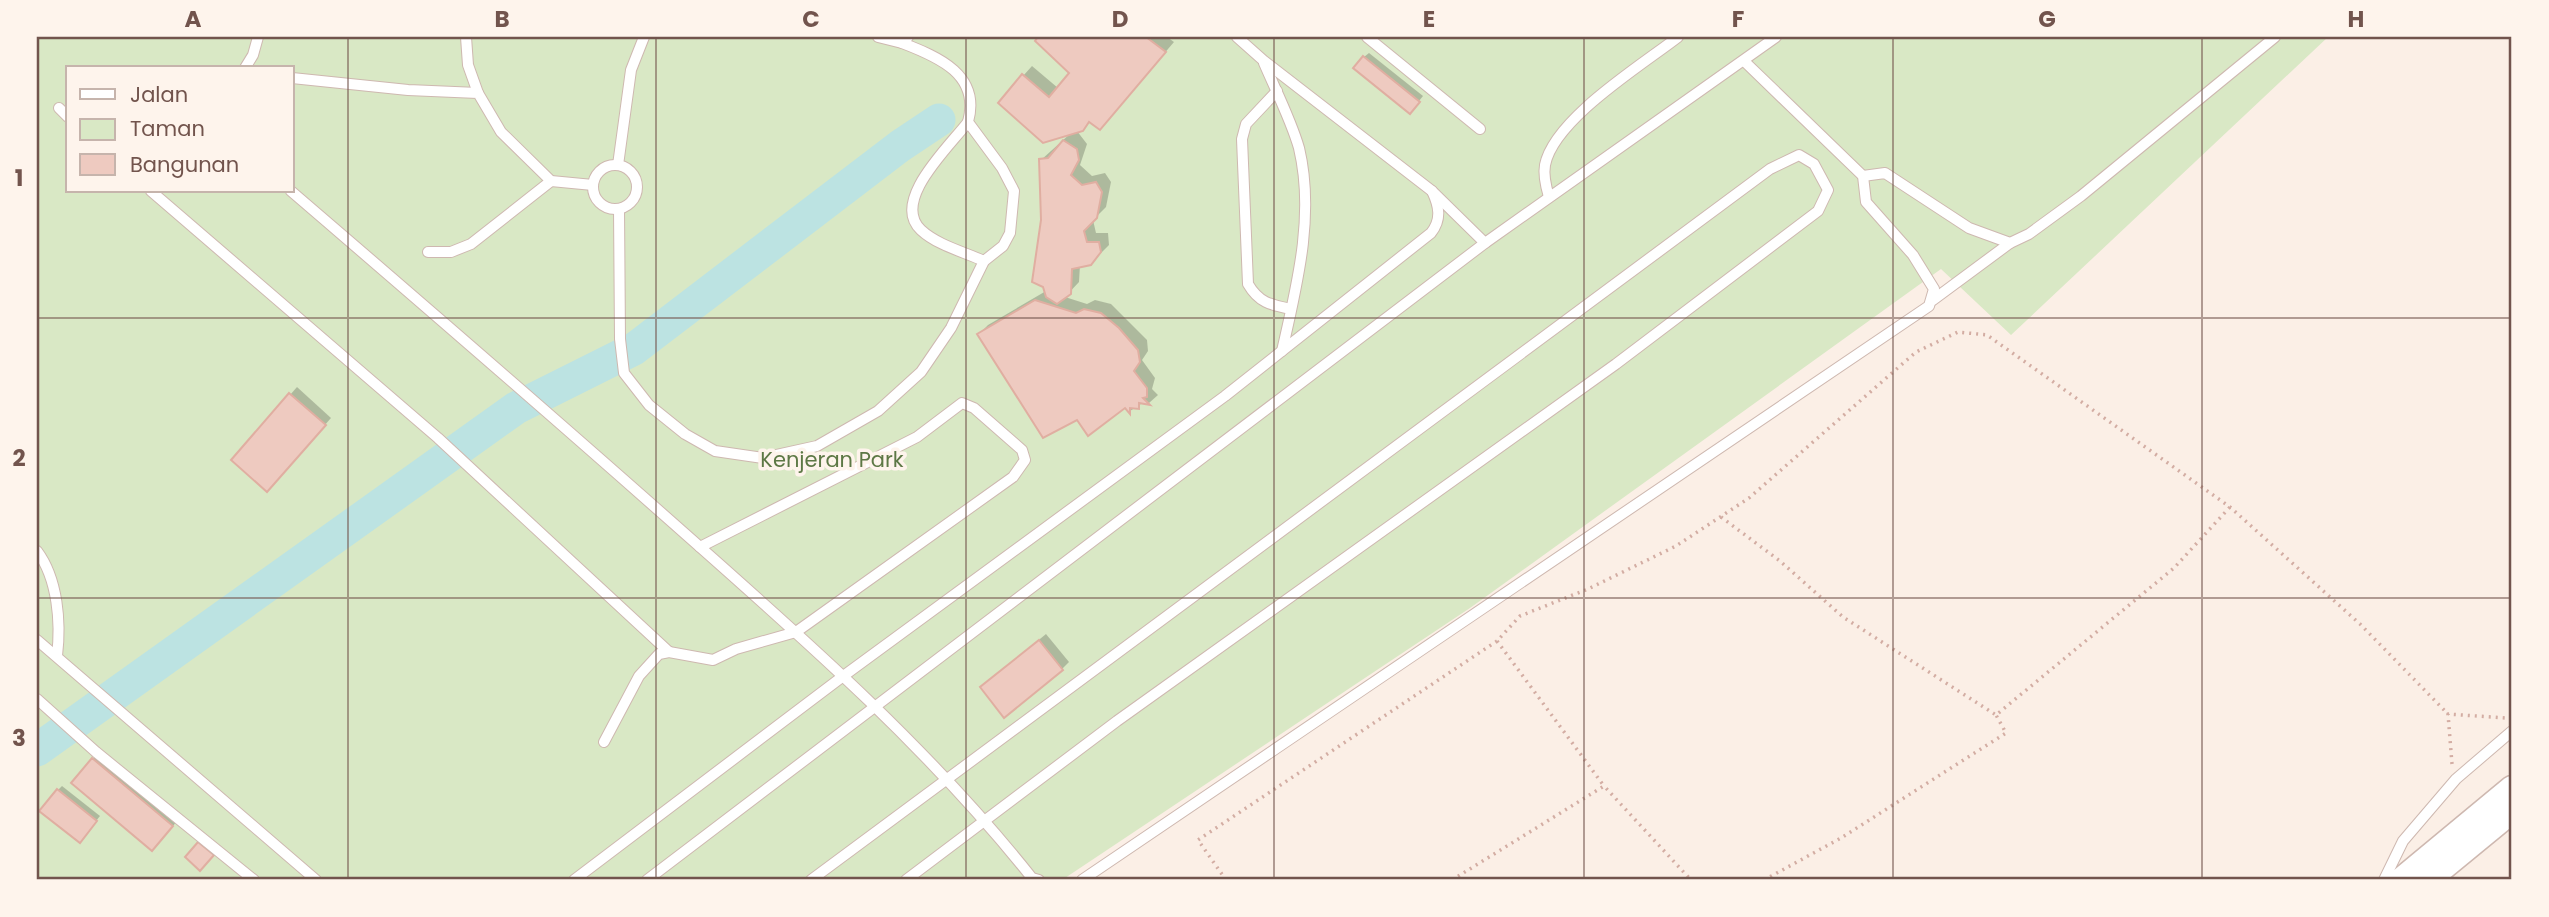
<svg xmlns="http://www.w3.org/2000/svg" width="2549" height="917" font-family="Poppins,sans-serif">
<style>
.green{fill:#d9e8c5;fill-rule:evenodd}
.shadow{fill:#0003}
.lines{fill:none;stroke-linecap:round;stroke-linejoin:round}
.river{stroke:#bce3e2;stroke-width:33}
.building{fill:#eecac0;stroke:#e0aea1;stroke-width:2}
.service-casing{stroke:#ceb8b0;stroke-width:12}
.tertiary-casing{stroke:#ceb8b0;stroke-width:27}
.path{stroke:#d3ada3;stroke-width:3.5;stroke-dasharray:2 5;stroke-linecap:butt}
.service{stroke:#fff;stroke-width:10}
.tertiary{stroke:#fff;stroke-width:24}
.grid{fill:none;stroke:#72544d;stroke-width:2;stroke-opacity:0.55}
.labels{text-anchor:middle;stroke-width:7;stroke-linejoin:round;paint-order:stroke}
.park-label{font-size:21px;fill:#5d7845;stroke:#fef4ec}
.neatline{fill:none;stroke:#72544d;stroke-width:2.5}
.grid-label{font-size:23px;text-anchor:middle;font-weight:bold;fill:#72544d}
</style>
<rect width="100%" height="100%" fill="#fbefe6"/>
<path class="green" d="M37 37H2328L2011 335 1941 269 1470 608 1062 880H37ZM68 68H292V191H68Z"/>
<g class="shadow">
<polygon points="1041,37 1167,37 1174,42 1109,118 1090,121 1077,131 1087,144 1080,165 1092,176 1105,173 1111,182 1106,207 1093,220 1096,233 1108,233 1109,245 1090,264 1080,265 1079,282 1065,297 1087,304 1095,300 1111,304 1147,340 1148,351 1142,360 1155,378 1152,389 1158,395 1149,403 1144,402 1130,411 1126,405 1077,418 979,334 988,325 1046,291 1041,160 1072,132 1023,76 1032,66 1058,88 1071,73 1037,40"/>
<polygon points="1369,53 1423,96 1414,107 1364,57"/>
<polygon points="297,387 331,418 274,483 233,460"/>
<polygon points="1046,634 1069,662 1062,669 989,681"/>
<polygon points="100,752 179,819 159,842 93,759"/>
<polygon points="62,786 100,816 84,836 58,790"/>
</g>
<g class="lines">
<polyline class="river" points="37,750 516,408 634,349 900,146 939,120"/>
</g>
<g class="building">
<polygon points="1038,37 1146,37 1166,52 1100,130 1089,122 1083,131 1043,143 998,103 1022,74 1049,97 1069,73 1035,41"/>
<polygon points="1363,56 1420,102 1410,114 1353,68"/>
<polygon points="1063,140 1077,149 1079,160 1071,175 1082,185 1096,182 1102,192 1097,218 1084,231 1087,242 1099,242 1101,252 1091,265 1072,269 1071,294 1057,304 1046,297 1043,287 1032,282 1041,220 1039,159 1048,158"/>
<polygon points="1035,300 1076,313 1084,309 1101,313 1119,328 1138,350 1140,362 1134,371 1147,388 1147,397 1143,398 1150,405 1139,403 1139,409 1130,408 1130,414 1125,408 1088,436 1077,420 1043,438 977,334"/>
<polygon points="289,393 326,425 267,492 231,460"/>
<polygon points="1039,640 1063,670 1004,718 980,687"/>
<polygon points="92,758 173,826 152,851 71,783"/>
<polygon points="57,789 97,821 80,843 39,811"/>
<polygon points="198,842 214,855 200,871 185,857"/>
</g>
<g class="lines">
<defs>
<g id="service">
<polyline points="466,37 468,65 478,93"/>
<polyline points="878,37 902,43 908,37"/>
<polyline points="1237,37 1264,61 1432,191 1485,243"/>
<polyline points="1367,37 1480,129"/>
<path d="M1264 63C1276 91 1291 120 1299 148 1315 215 1297 285 1282 351"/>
<polyline points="245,68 253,55 258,37"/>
<polyline points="292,78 408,90 478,93 501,132 551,181 593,185"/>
<path d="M1277 91 1246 124 1242 139 1248 284C1259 303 1271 305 1291 309"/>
<polyline points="59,108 68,117"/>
<path d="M968 122C950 146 890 201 921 230 937 245 964 252 984 261"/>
<polyline points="618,165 631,70 644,37"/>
<circle cx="615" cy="187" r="22"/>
<polyline points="1863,176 1885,173 1969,228 2010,243 2029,234 2081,196 2275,37"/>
<polyline points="151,191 438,438 669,652"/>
<path d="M291 191C425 306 559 422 691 539 811 645 932 752 1032 878L1039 880"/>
<path d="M1549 197C1546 187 1543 176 1545 165 1554 119 1642 65 1678 37"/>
<path d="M619 209 620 339 624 373 649 405 685 434 715 451 763 458 817 446 878 411 921 372 951 328 984 261 1003 246 1010 233 1014 191 1002 168 968 122C981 75 939 57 902 43"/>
<polyline points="428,252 451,252 471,244 551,181"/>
<polyline points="1933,300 2010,243"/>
<path d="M37 551C58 579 61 623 57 656"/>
<polyline points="37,640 316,880"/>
<polyline points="37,699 96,752 254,880"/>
<polyline points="604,742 639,676 659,654 669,652 713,660 736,649 796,632 1013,477 1025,460 1022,450 974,408 962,403 917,437 700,547"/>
<path d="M574 880 842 677 1225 396 1431 233C1442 219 1439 206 1432 191"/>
<polyline points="647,880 1485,243 1776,37"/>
<polyline points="811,880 1770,169 1799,155 1814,164 1828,190 1818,211 1616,364 1117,721 906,880"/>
<polyline points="1082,880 1929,306 1934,289 1913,255 1866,202 1863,176 1744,61"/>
<polyline points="2384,880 2403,841 2456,779 2512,731"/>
</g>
<g id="tertiary">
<polyline points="2401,880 2512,788"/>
<polyline points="2428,880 2512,811"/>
</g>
</defs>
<use href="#service" class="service-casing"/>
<use href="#tertiary" class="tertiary-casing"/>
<g class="path">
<polyline points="1721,517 1780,561 1843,617 1996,715 2174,568 2230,507"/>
<polyline points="1497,641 1604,786"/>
<polyline points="2452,764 2448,714 2505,718"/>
<polyline points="1226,880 1198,840 1497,641 1520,616 1588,589 1676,546 1749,498 1916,352 1958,332 1987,335 2230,507 2360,624 2448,714"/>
<polyline points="1452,880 1604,786 1691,880"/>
<polyline points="1764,880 1841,838 2006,733 1996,715"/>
</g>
<use href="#service" class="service"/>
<use href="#tertiary" class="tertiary"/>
</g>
<path class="grid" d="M348 37V880M656 37V880M966 37V880M1274 37V880M1584 37V880M1893 37V880M2202 37V880M37 318H2512M37 598H2512"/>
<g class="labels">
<g class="park-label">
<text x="832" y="467">Kenjeran Park</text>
</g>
</g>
<rect width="2549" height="917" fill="none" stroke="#fef4ec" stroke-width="77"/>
<rect x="66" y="66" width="228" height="126" fill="#fef4ec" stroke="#c6b4ac" stroke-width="2"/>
<rect x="80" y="89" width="35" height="10" fill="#ffffff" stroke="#c6b4ac" stroke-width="2"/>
<text x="130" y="102" font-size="21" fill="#72544d">Jalan</text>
<rect x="80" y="119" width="35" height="21" fill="#d9e8c5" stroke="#c6b4ac" stroke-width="2"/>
<text x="130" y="136" font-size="21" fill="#72544d">Taman</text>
<rect x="80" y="154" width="35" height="21" fill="#eecac0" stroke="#c6b4ac" stroke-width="2"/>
<text x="130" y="172" font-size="21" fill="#72544d">Bangunan</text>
<rect x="38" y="38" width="2472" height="840" class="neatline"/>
<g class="grid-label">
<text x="193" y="27">A</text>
<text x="502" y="27">B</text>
<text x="811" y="27">C</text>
<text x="1120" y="27">D</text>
<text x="1429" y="27">E</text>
<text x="1738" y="27">F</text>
<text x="2047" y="27">G</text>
<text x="2356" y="27">H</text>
<text x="19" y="186">1</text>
<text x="19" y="466">2</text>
<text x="19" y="746">3</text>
</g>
</svg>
